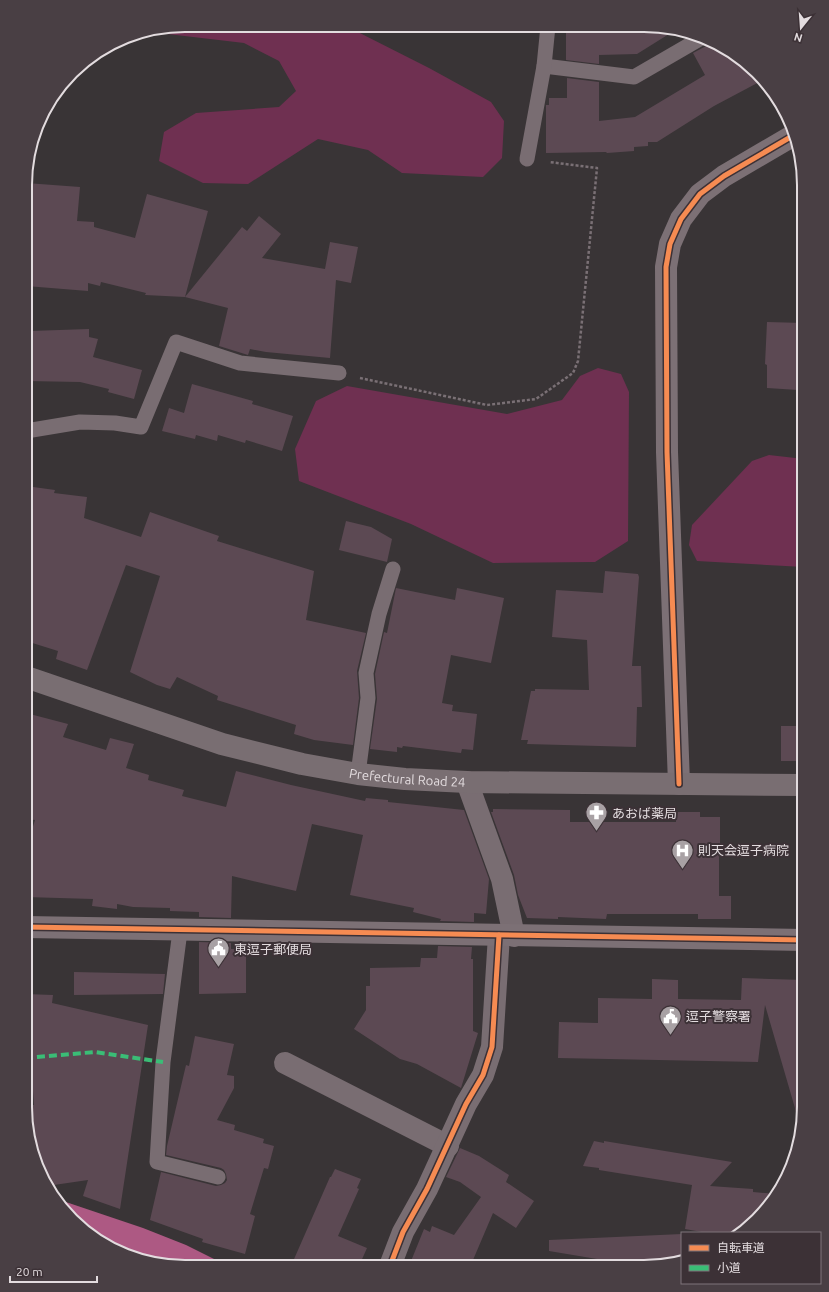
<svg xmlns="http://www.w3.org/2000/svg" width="829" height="1292" font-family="Ubuntu,'Noto Sans JP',sans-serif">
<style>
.green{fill:#6f3051}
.water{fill:#ad5983}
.building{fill:#5c4953}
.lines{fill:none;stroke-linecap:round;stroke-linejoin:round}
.path{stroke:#7a7075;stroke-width:2.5;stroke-dasharray:3 2;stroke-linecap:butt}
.lane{stroke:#796d72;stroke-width:15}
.street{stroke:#796d72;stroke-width:22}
.secondary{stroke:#7c7075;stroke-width:22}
.primary{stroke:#796e72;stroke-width:22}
.quiet{stroke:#3abd76;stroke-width:4;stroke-dasharray:8 4;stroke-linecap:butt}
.cycleway-casing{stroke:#3c3136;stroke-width:8}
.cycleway{stroke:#f68b52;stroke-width:5}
.labels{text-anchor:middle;stroke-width:4;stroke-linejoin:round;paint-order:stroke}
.street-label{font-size:13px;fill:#e3dcdf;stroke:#3c3136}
.poi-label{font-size:13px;fill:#e3dcdf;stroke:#3c3136;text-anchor:start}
.rim{fill:none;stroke:#e3dcdf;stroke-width:2}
</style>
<rect width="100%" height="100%" fill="#393436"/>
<g class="green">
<polygon points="185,25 344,25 429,68 491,102 504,121 502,158 483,177 402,173 368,150 318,139 248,184 203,183 159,161 164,132 196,113 279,107 296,91 279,61 244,43 159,33 158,30"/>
<polygon points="598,368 621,374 629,392 628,541 595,562 493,563 411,524 299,481 295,449 316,401 347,386 507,414 562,400 580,376"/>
<polygon points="769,455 804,459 804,567 697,561 689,545 692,525 752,461"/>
</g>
<polygon class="water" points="54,1198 143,1228 186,1245 228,1266 169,1266 145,1255 96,1239 88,1234 58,1205"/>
<g class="building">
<polygon points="566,26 665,26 677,29 637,54 599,55 599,64 566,60"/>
<polygon points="711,41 742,58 763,80 714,106 657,142 648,142 648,146 634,147 634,151 607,153 606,152 546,153 546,105 549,105 549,98 567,98 567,78 599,82 599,121 635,117 705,75 693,53 708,45"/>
<polygon points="26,183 80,187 77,221 94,222 94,227 135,238 147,194 208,211 185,297 145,295 146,293 101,282 100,286 88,283 88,291 26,286"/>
<polygon points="259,216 281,234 262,258 325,269 330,242 358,247 351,283 336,280 330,358 266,352 250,349 248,355 219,346 228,308 185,297 242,227 247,231"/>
<polygon points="767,322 804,323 802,386 798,386 798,390 767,388 767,365 765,364"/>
<polygon points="89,329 89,337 98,339 93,357 142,370 134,399 108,392 109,389 80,382 26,381 26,349 30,349 30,331"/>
<polygon points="192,384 253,401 252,404 293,416 282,451 246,440 245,443 218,435 217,441 196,435 195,439 162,431 169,408 184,413"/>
<polygon points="26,486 55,490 54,493 87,497 84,518 141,537 150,512 219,536 217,541 314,571 306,620 366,633 357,671 359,698 353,745 314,740 294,734 296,725 217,700 218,696 177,677 170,689 157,685 130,672 160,576 126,565 87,670 56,659 58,651 26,641"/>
<polygon points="346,521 371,527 392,539 387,562 339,550"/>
<polygon points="605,571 638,574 639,577 632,666 641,666 642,707 637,707 636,747 527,744 528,740 521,740 531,691 535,691 535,689 589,690 587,640 552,637 556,590 603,593"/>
<polygon points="396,588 455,600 457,588 504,598 491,663 451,655 442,703 453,705 452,711 477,714 473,750 462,749 461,753 403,746 402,748 397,747 397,752 370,749 377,699 375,674 384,632 387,633"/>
<polygon points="26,713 68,724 63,737 106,750 110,738 134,744 126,768 149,775 148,780 184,790 182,796 226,807 236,771 291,785 365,801 366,798 388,800 388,802 464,810 489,879 486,914 474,913 474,922 440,921 441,919 413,912 414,908 350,895 363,835 312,824 296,891 232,876 231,918 199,917 199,912 170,911 170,908 133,907 117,904 117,909 92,906 93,899 25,897 25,852 35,820 25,819"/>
<rect x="781" y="726" width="23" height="35"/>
<polygon points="493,809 570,810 570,822 676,822 676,812 700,812 700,817 720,817 720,844 719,844 719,896 731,896 731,919 698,919 698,914 607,914 606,919 558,917 558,919 527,918 518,895 514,875 491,812 493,812"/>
<polygon points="199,942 231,943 231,949 246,949 246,993 199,994"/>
<polygon points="438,946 472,947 471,959 473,959 473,1031 478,1033 461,1088 417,1064 400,1059 354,1029 366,1010 366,986 370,986 370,968 420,967 421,958 437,958"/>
<polygon points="74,972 165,974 163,994 74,995"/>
<polygon points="742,978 804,980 804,1114 797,1115 765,1005 758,1062 558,1058 559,1022 598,1023 598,998 652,999 652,979 678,980 678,999 741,1000"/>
<polygon points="25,994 53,995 52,1003 148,1025 120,1209 83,1196 88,1180 47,1186 37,1168 25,1107 25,1104 34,1105 30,1051 26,1051"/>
<polygon points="195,1036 234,1044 227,1075 234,1076 234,1088 217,1120 235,1125 234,1130 264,1139 263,1143 274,1146 268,1169 264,1168 250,1214 255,1216 245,1254 202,1242 203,1239 150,1220 161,1172 216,1186 221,1185 225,1183 227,1180 226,1174 224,1170 221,1168 166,1155 167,1146 186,1065 189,1066"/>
<polygon points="594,1141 604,1143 604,1141 732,1162 710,1186 753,1189 753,1192 778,1194 749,1227 740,1233 707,1233 685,1229 692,1185 599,1170 599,1168 583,1166"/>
<polygon points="460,1148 479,1156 509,1175 506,1182 534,1201 516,1228 493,1213 470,1267 409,1266 424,1229 430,1232 432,1226 454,1235 481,1197 460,1182 446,1177"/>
<polygon points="335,1169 361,1179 357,1188 359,1189 338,1236 367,1248 359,1266 291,1266 330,1177 331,1177"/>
<polygon points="682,1234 682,1259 657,1264 657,1262 603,1264 603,1260 549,1251 549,1240"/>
</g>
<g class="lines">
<polyline class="path" points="360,378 487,405 536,399 573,373 578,361 597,168 549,162"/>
<g class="lane">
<polyline points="544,66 634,77 703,37"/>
<polyline points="527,159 544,66 548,26"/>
<polyline points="26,431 80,422 115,423 141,427 176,342 240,363 339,373"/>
<polyline points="358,774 368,698 366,673 379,614 393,569"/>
<polyline points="180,931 163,1062 157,1162 218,1177"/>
</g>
<g class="street">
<polyline points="467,782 502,879 514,936"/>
<polyline points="285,1063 448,1146"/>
<polyline points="390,1266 403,1232 427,1189 466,1104 483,1075 492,1047 499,935"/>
</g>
<g class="secondary">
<polyline points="679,784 667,452 666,267 670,244 681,219 700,194 724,176 794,135"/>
<polyline points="25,927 804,940"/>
</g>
<path class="primary" id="s1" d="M26 677 222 744 302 764 358 774 405 779 467 782 804 785"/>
<polyline class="quiet" points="25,1058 95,1052 163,1062"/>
<defs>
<g id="cycleway">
<polyline points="679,784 667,452 666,267 670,244 681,219 700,194 724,176 794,135"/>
<polyline points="25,927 804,940"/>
<polyline points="390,1266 403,1232 427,1189 466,1104 483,1075 492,1047 499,935"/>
</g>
</defs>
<use href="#cycleway" class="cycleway-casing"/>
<use href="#cycleway" class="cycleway"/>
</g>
<defs>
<symbol id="pharmacy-pin" viewBox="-11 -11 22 30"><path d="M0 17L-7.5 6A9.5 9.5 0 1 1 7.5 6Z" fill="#a8a1a4" stroke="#3c3136"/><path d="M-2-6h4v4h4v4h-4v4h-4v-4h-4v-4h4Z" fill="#fff"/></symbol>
<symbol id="hospital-pin" viewBox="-11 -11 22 30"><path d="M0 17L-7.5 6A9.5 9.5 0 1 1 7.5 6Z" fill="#a8a1a4" stroke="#3c3136"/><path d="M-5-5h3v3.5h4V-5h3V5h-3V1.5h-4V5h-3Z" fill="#fff"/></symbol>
<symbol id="civic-pin" viewBox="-11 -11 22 30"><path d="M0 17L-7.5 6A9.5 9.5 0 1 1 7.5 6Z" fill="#a8a1a4" stroke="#3c3136"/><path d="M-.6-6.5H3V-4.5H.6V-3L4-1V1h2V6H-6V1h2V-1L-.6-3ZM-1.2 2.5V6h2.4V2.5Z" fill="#fff"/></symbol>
</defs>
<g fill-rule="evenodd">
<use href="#pharmacy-pin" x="584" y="800" width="25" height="34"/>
<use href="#hospital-pin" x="670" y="838" width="25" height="34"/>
<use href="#civic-pin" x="206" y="936" width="25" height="34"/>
<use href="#civic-pin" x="658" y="1004" width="25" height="34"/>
</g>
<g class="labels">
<g class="street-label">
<text dy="5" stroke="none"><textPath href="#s1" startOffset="396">Prefectural Road 24</textPath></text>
</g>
<g class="poi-label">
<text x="612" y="818">あおば薬局</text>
<text x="698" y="855">則天会逗子病院</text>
<text x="234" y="954">東逗子郵便局</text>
<text x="686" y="1021">逗子警察署</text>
</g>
</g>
<path d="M0 0H829V1292H0ZM185 32H644A153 153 0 0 1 797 185V1107A153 153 0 0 1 644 1260H185A153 153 0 0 1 32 1107V185A153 153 0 0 1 185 32Z" fill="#493f44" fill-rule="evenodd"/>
<path class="rim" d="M185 32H644A153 153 0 0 1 797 185V1107A153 153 0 0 1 644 1260H185A153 153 0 0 1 32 1107V185A153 153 0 0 1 185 32Z"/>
<rect x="681" y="1232" width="140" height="52" fill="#3c3136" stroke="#7f757a"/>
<rect x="689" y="1245" width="20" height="6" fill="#f68b52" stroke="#7f757a"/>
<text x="717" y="1252" font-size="12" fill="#e3dcdf">自転車道</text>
<rect x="689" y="1265" width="20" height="6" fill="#3abd76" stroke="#7f757a"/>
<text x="717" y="1272" font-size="12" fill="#e3dcdf">小道</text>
<g transform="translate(801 28) rotate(197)" stroke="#3c3136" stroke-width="3" paint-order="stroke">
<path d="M0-3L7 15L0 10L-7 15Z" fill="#e3dcdf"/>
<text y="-6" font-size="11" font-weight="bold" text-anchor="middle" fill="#e3dcdf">N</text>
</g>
<path d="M10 1276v6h87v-6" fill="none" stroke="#e3dcdf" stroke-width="2"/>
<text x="16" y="1276" font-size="12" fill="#e3dcdf" stroke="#3c3136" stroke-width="3" paint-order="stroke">20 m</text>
</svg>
